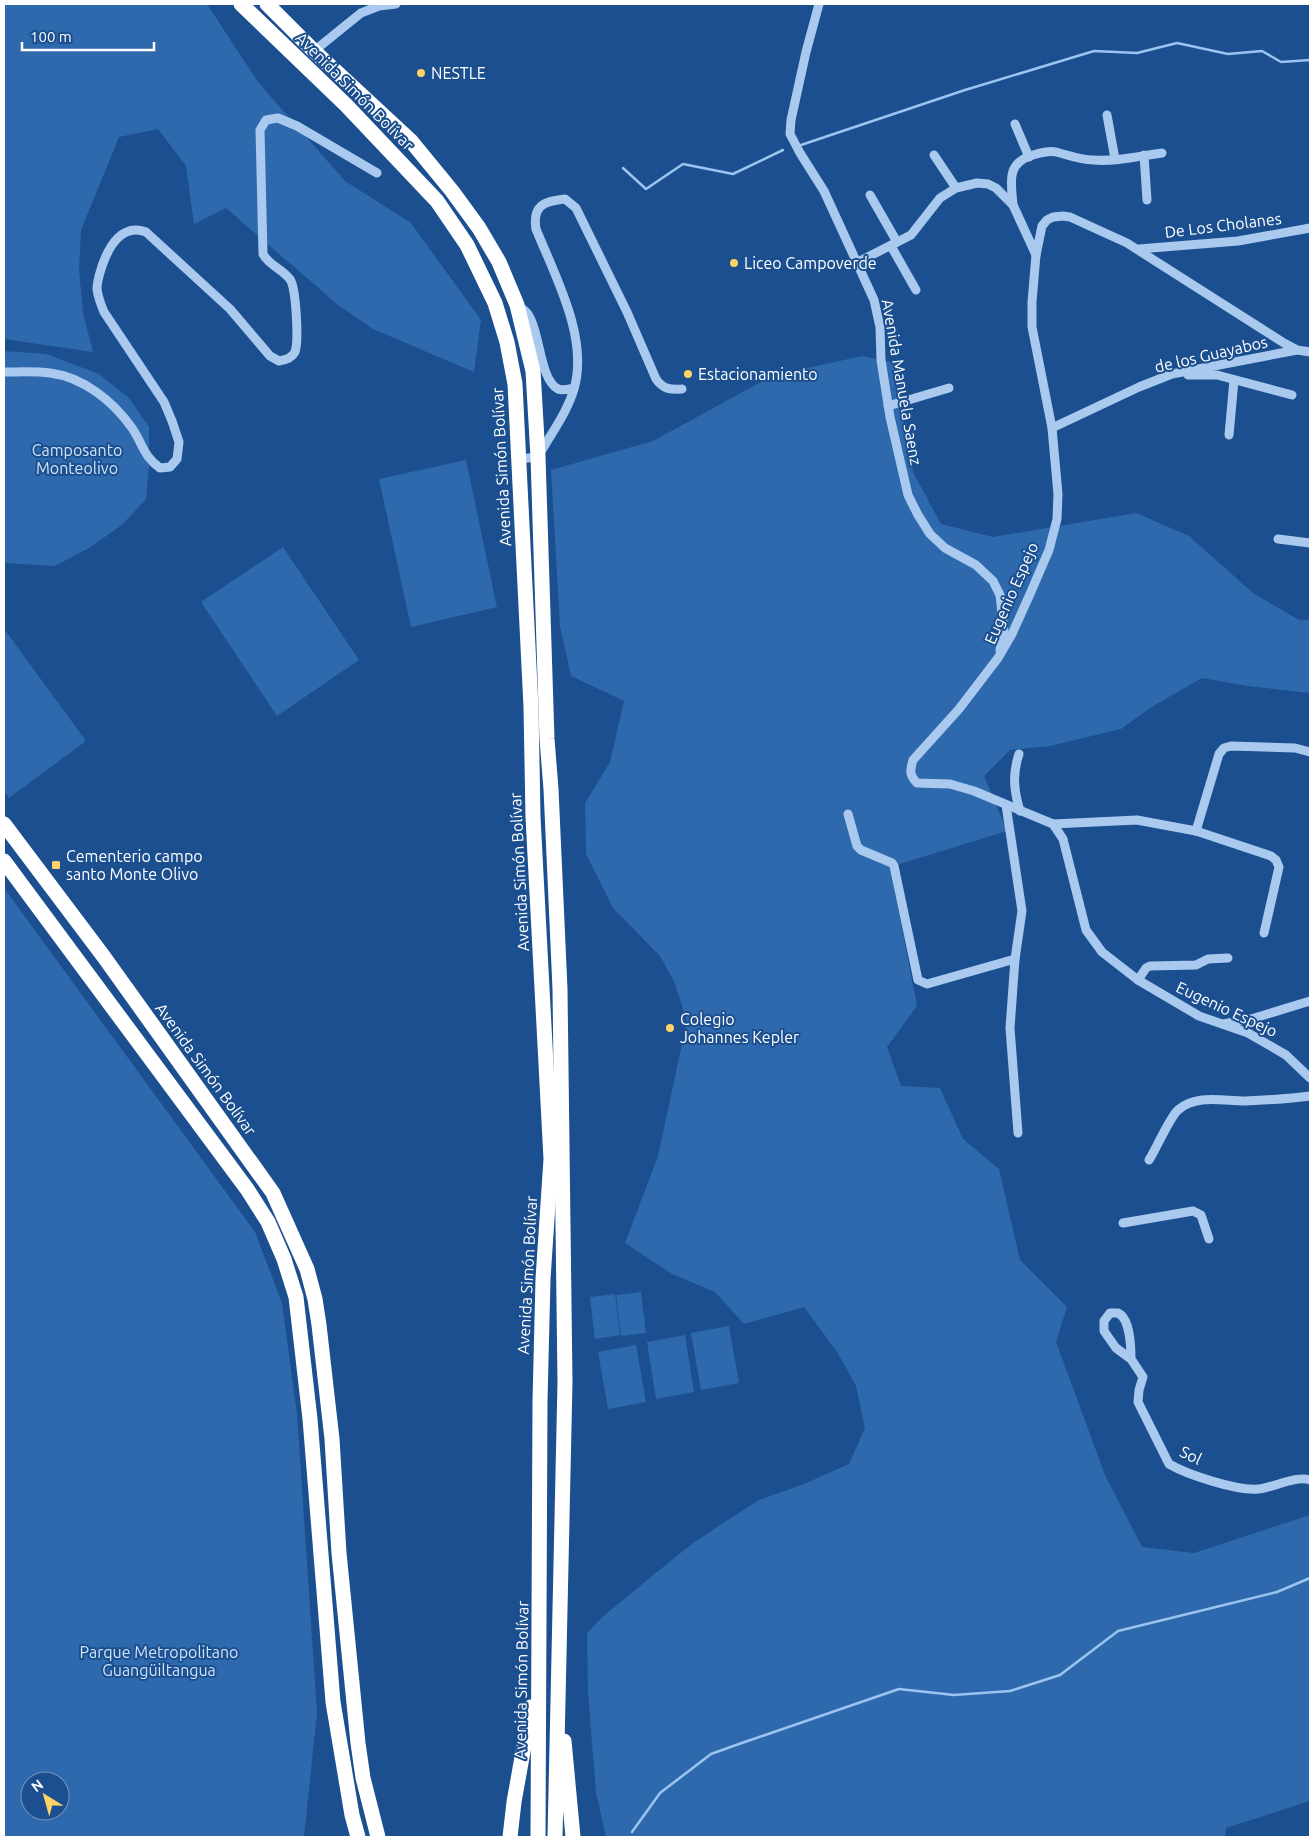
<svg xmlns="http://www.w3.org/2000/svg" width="1314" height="1841" font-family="Ubuntu,sans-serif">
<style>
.green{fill:#2e69ad;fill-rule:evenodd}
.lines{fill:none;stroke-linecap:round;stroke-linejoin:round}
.stream{stroke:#9cc4f0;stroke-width:2.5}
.minor{stroke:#a9c9ee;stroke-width:9}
.highway{stroke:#fff;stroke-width:15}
.poi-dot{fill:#ffd166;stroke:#1b4f8f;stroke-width:2}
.labels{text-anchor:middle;stroke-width:4;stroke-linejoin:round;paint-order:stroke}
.poi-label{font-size:16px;fill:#fff;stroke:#1b4f8f;text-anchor:start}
.street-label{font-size:16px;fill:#fff;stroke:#1b4f8f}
.park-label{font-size:16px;fill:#cfe3fa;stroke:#1b4f8f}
</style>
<rect width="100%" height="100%" fill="#1b4f8f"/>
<g class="green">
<polygon points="4,4 207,4 258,82 345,181 411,223 481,320 474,372 373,329 338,305 226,208 194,224 186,166 158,129 119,137 81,230 79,270 83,313 93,352 4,339"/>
<polygon points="4,351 46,354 99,374 129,398 149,427 149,467 146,499 122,525 89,548 55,566 4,563"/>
<polygon points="862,356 897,363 903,417 913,472 941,524 993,537 1136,513 1189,536 1253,593 1299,620 1310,620 1310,693 1248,686 1202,678 1153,706 1121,729 1050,746 1010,750 984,776 1007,831 890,867 917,1006 887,1047 901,1086 940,1088 963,1139 999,1169 1020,1260 1067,1307 1056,1342 1105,1475 1142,1547 1194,1553 1310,1515 1310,1801 1226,1828 1225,1837 606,1837 596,1792 588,1693 587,1633 602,1617 689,1546 729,1519 759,1500 804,1484 849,1464 865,1428 856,1386 837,1352 804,1307 744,1324 715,1292 672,1274 625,1243 658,1156 687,1021 674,981 659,955 613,908 586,854 585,803 610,762 624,701 571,676 560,626 551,470 653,441 772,376"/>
<polygon points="466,460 497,607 411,627 379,479"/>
<polygon points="283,547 359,660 277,716 201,602"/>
<polygon points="5,630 86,741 9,798 4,791"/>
<path d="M4 888 255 1232 282 1303 297 1414 317 1713 304 1837H4ZM30 1781H60V1811H30Z"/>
<polygon points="641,1292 646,1333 621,1336 616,1295"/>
<polygon points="615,1294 620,1335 595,1339 590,1297"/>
<polygon points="729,1326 739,1383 701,1390 691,1333"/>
<polygon points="685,1335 694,1392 656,1399 647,1342"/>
<polygon points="636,1345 646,1402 608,1409 598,1352"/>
</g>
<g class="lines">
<g class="stream">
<polyline points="801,145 965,90 1094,51 1137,53 1177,43 1228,54 1262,51 1281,62 1310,60"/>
<polyline points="623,168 646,189 683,164 733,174 783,150"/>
<polyline points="632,1832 660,1793 711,1754 736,1745 899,1689 954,1695 1010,1691 1060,1675 1118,1631 1277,1592 1310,1578"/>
</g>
<g class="minor">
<polyline points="819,4 806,52 791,120 790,134 800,153 824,191 874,300 880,327 881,360 890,417 908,495 918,515 930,534 945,548 976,565 993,581 1000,595 1004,631 1000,650"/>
<polyline points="314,51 361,13 379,6 396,4"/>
<polyline points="1107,115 1115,159"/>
<polyline points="1015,124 1029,157"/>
<polyline points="934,155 956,188"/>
<polyline points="1144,155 1147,200"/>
<polyline points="870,195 897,242"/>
<path d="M1013 205C1011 182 1006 163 1033 155 1040 153 1049 150 1056 152 1068 155 1080 160 1093 160 1115 162 1140 156 1162 153"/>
<polyline points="891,246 916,290"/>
<polyline points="1139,249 1238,241 1310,228"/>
<polyline points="858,262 911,235 940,198 956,188 977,183 988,184 996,188 1013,205 1036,255"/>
<path d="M517 305C521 308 527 311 529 316 540 333 540 380 558 389 563 391 569 389 574 388"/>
<path d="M1310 352 1297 350 1284 343 1127 243 1070 217 1063 216 1053 217 1047 220 1042 226 1036 255 1032 302V327L1052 428 1058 494 1057 519 1049 550 1030 594 1012 634 998 658 959 709 913 760C910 770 909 775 917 783L950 784 974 791 1053 824 1063 839 1086 930 1102 952 1138 980 1199 1016 1248 1033 1286 1055 1310 1078"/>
<path d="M4 372C19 372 35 371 50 373 83 377 113 401 132 428 143 444 143 456 160 468L170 467 177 459 179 442 172 421 164 402 104 312C101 305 98 297 97 289 97 281 100 273 102 266 109 246 122 223 146 232L230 309 270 356 279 361C286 360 292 358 295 352 299 341 296 292 291 281 285 270 269 266 263 254L260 130 266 120 278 118 297 126 377 173"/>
<polyline points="1188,375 1217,375 1292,395"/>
<polyline points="888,406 949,388"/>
<polyline points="1052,428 1139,387 1172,374 1297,350"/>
<polyline points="1229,435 1234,380"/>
<path d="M519 459 538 457C550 435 567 413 574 389 589 338 555 276 536 229 532 205 545 201 565 199L576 208 627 312 656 379C663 389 670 390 682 389"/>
<polyline points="1278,539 1310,543"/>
<path d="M1019 754C1012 775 1014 791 1020 811"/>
<polyline points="1006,805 1022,911 1015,959 1010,1028 1018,1133"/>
<polyline points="848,814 857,846 861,850 892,863 894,866 918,980 927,984 1015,959"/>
<polyline points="1053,824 1137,820 1196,831 1271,856 1276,860 1279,867 1264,933"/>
<polyline points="1196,831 1219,754 1224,748 1231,746 1295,748 1310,752"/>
<polyline points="1138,980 1146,968 1150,966 1196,965 1208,959 1228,958"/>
<polyline points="1223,1024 1251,1019 1310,1001"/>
<path d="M1149 1160C1156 1149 1170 1117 1178 1110 1196 1094 1223 1101 1245 1101 1267 1100 1288 1099 1310 1096"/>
<polyline points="1123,1223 1193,1211 1201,1215 1209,1239"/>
<path d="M1131 1359C1131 1348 1130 1318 1118 1313 1117 1313 1111 1313 1110 1313L1104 1321V1331L1116 1348 1131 1359 1143 1377 1139 1390 1138 1402 1169 1464C1188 1475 1237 1491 1258 1489 1273 1488 1296 1475 1310 1480"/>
</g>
<g class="highway">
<polyline points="241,4 346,105 437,201 467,245 495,303 507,342 515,384 531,707 533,817 551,1159 543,1279 540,1401 538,1837"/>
<polyline points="267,4 314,51 411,141 452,191 479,228 499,262 517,305 533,371 538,457 547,739 551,789 560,989 565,1382 555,1837"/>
<polyline points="4,824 104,957 273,1193 307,1269 315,1299 319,1325 332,1439 339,1553 358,1743 363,1778 378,1837"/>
<polyline points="4,861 247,1189 268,1222 284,1259 296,1297 310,1419 333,1702 352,1815 358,1837"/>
<polyline points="564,1741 573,1837"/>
<polyline points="510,1837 514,1802 531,1707"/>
</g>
</g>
<g class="poi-dot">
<circle cx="421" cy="73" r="5"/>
<circle cx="734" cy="263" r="5"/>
<circle cx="688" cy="374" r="5"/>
<rect x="51" y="860" width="10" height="10" rx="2.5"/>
<circle cx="670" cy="1028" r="5"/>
</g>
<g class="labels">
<g class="poi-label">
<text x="431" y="79">NESTLE</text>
<text x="744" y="269">Liceo Campoverde</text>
<text x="698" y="380">Estacionamiento</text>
<text x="66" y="862">Cementerio campo<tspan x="66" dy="18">santo Monte Olivo</tspan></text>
<text x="680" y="1025">Colegio<tspan x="680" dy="18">Johannes Kepler</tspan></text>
</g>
<g class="street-label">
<text transform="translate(355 91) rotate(45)" y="6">Avenida Simón Bolívar</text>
<text transform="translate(1223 225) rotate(-7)" y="6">De Los Cholanes</text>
<text transform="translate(1211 354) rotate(-13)" y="6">de los Guayabos</text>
<text transform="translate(902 382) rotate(80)" y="6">Avenida Manuela Saenz</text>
<text transform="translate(501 467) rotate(-93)" y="6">Avenida Simón Bolívar</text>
<text transform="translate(1011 593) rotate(-66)" y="6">Eugenio Espejo</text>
<text transform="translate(519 872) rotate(-93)" y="6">Avenida Simón Bolívar</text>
<text transform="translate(1227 1009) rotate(25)" y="6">Eugenio Espejo</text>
<text transform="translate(206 1069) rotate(54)" y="6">Avenida Simón Bolívar</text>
<text transform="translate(527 1275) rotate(-87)" y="6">Avenida Simón Bolívar</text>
<text transform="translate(1191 1455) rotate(26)" y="6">Sol</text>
<text transform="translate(521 1680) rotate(-89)" y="6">Avenida Simón Bolívar</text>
</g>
<g class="park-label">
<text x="77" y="456">Camposanto<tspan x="77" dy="18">Monteolivo</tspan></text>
<text x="159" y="1658">Parque Metropolitano<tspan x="159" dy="18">Guangüiltangua</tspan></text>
</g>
</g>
<rect width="1314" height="1841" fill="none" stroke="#ffffff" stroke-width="10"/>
<g transform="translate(45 1796) rotate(323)"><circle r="24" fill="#1b4f8f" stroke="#7695bc"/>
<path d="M0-4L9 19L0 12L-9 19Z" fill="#ffd166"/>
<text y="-8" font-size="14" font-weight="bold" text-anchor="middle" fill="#ffffff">N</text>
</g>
<path d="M22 42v8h132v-8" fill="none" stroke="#ffffff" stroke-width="2.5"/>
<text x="30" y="42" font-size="15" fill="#ffffff" stroke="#1b4f8f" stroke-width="4" paint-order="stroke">100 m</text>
</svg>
